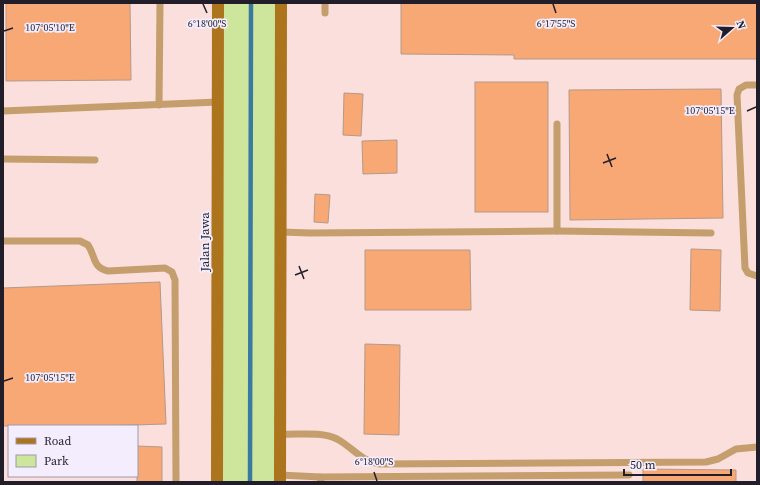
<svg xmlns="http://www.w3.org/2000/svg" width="760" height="485" font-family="'Source Serif 4',serif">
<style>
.industrial{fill:#fadfdc;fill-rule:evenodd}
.green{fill:#cee59c}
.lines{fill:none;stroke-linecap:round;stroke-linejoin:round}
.stream{stroke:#387aa0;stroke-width:4.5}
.building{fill:#f7a875;stroke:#b59988}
.lane{stroke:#c49e6d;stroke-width:7}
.secondary{stroke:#ac741c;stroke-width:12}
.ticks{fill:none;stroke:#221e29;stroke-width:1.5}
.labels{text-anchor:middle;stroke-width:3.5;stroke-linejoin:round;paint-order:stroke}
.street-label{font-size:13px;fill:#221e29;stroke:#f3edfe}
.ticks-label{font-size:10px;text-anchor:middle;fill:#221e29;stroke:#f3edfe;stroke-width:3.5;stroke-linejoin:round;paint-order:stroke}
</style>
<rect width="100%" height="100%" fill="#f3edfe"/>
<path class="industrial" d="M3 3H757V482H3ZM9 426H137V476H9Z"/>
<polygon class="green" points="218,3 281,3 280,482 217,482"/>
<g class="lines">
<polyline class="stream" points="250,482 251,3"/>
</g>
<g class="building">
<polygon points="6,3 130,3 131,80 6,81"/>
<polygon points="401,3 757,3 757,59 514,59 514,55 401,54"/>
<rect x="475" y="82" width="73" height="130"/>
<polygon points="721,89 723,218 570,220 569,90"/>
<polygon points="344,93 363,94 361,136 343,135"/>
<polygon points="397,140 397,173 363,174 362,141"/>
<polygon points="315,194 330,195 328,223 314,222"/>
<polygon points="691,249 721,250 720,311 690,310"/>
<polygon points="365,250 470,250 471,310 365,310"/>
<polygon points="160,282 166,424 101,426 3,426 3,288"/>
<polygon points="365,344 400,345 399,435 364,434"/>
<polygon points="137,446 162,447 162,482 137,482"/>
<polygon points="643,469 736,470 736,482 643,482"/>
</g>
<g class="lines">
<g class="lane">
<polyline points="325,3 325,13"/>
<polyline points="757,85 746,85 739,89 737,95 745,268 748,273 757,276"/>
<polyline points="159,105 160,3"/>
<polyline points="3,111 218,102"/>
<polyline points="557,124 557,231"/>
<polyline points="3,159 95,160"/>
<polyline points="281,232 310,233 557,231 711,233"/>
<path d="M3 241H80L88 245C96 257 92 267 108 271L165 268 172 272 175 280 176 482"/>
<path d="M280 434C297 435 321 431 337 439 352 447 361 461 379 464L706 462 718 459 736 449 757 447"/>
<polyline points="280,475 320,477"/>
<polyline points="321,482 320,477 629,475"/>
</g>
<g class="secondary">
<polyline points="217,482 218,3"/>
<polyline points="280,482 281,3"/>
</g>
</g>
<path class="ticks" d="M203 4 207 13M553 4 556 13M4 31 13 28M747 111 756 107M607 154 612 167M603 163 616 158M299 266 304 279M295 275 308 270M4 381 13 378M374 472 377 481"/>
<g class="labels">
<g class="street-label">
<text transform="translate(204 242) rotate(-90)" y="5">Jalan Jawa</text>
</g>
</g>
<g class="ticks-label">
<text x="207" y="27">6°18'00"S</text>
<text x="556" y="27">6°17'55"S</text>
<text x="50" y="31">107°05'10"E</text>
<text x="710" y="114">107°05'15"E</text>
<text x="50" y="381">107°05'15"E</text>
<text x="374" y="465">6°18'00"S</text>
</g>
<rect width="760" height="485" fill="none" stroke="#221e29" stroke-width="8"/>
<rect x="8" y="425" width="130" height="52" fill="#f3edfe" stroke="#9f9aa9"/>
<rect x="16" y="438" width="20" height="6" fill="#ac741c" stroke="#9f9aa9"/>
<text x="44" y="445" font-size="12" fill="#221e29">Road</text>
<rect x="16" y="455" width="20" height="12" fill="#cee59c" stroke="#9f9aa9"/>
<text x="44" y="465" font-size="12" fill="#221e29">Park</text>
<g transform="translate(732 28) rotate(70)" stroke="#f3edfe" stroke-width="3" paint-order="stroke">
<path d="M0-3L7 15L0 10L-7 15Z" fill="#221e29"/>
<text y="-6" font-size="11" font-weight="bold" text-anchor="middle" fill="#221e29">N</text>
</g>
<path d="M624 469v6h107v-6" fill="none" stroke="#221e29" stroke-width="2"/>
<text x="630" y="469" font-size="12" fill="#221e29" stroke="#f3edfe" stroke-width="3" paint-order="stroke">50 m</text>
</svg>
